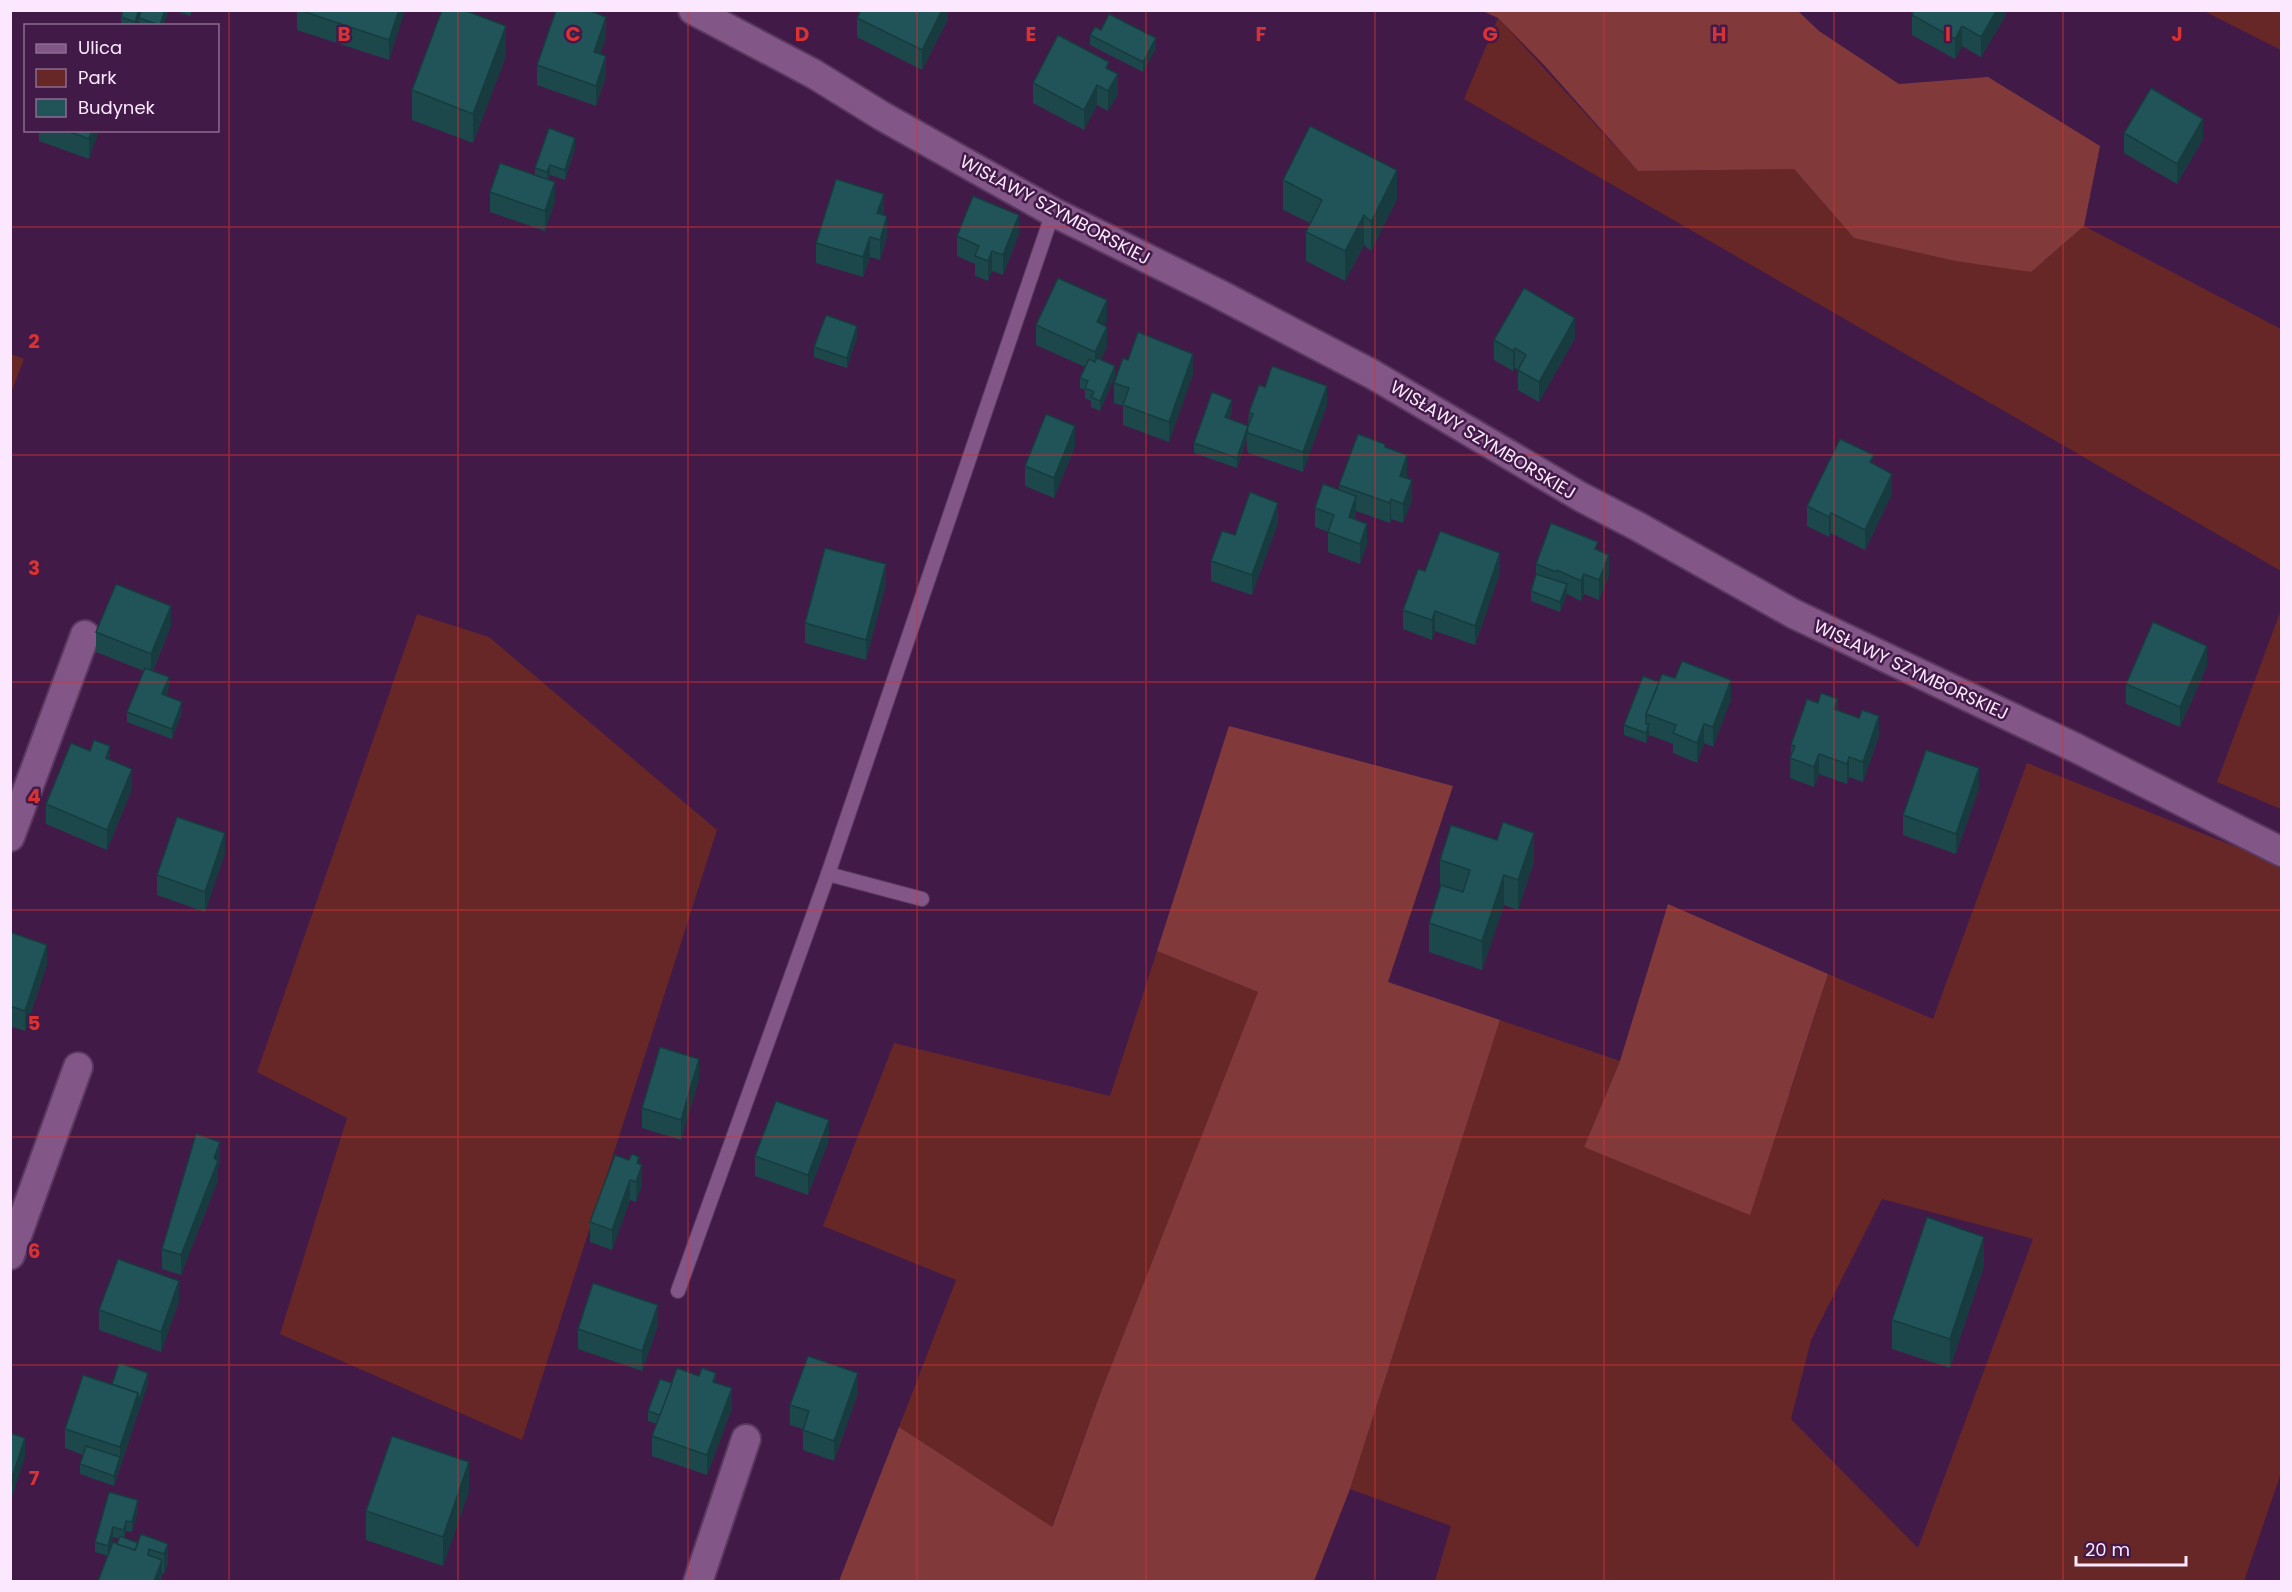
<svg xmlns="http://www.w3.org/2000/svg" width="2292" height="1592" font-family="Poppins,sans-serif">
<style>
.green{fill:#682727;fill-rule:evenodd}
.forest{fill:#813a39}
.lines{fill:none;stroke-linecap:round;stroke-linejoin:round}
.service-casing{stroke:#5a385f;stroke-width:16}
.minor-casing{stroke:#5a385f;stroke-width:32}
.service{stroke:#825788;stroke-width:14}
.minor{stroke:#825788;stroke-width:28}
.wall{fill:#1c484c;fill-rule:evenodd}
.shaded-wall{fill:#173b3e}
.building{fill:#215458;stroke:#173b3e;stroke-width:1.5}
.grid{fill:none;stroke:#d83233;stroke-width:1.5;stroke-opacity:0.55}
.labels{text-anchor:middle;stroke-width:5;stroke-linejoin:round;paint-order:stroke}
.street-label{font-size:18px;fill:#fbe8fe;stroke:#421a47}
.grid-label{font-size:20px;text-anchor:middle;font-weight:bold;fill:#d83233;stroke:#421a47;stroke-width:5;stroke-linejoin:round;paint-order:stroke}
</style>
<rect width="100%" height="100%" fill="#421a47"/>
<g class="green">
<polygon points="2204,11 2281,11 2281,50"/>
<polygon points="1498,18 1638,171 1794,169 1854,238 2031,272 2084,226 2281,329 2281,571 1464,99"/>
<polygon points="11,354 24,359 11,393"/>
<polygon points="2281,610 2281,809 2217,782"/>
<polygon points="417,614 489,637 717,830 522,1440 280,1334 347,1118 257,1072"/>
<path d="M2027 763 2281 865 2282 1470 2244 1581H1435L1451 1526 1350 1489 1500 1020 1620 1061 1584 1147 1790 1093 1828 974 1933 1019ZM1882 1199 2033 1239 1918 1548 1791 1419 1811 1340Z"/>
<polygon points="1157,951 1258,992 1099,1397 1051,1528 899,1427 956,1280 823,1226 894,1043 1110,1096"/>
</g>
<g class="forest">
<polygon points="1483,11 1798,11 1819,31 1899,84 1988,77 2100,146 2084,226 2031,272 1956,261 1854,238 1794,169 1638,171 1544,65 1498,18"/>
<polygon points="1229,726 1453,786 1388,982 1500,1020 1350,1489 1314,1581 839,1581 899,1427 1052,1527 1099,1397 1258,992 1157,951"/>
<polygon points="1668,904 1828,974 1750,1215 1584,1147 1620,1061"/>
</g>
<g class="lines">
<defs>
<g id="service">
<polyline points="828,874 922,899"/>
<polyline points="678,1291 828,874 1053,212"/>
</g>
<g id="minor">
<polyline points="693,10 814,74 882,116 1053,212 1217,293 1372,374 1581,497 1637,526 1794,614 2076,748 2282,852"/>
<polyline points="10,837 85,635"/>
<polyline points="10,1255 78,1067"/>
<polyline points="698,1582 746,1439"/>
</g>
</defs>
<use href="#service" class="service-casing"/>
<use href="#minor" class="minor-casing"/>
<use href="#service" class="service"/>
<use href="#minor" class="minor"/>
</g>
<g class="wall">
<polygon points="122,10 169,10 163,26 139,26 139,20 137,26 121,26 121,17"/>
<polygon points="174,10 192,10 190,16"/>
<polygon points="297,10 405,10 389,60 297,30"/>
<polygon points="948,10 948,19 922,70 857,37 857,18"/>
<polygon points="2006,10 2006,15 1981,57 1962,46 1955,59 1912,35 1912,15"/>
<polygon points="1101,30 1156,48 1143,72 1090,45 1090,35"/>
<polygon points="606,37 600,54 606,76 596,106 537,85 537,65"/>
<polygon points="506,56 473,143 412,120 412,90"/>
<polygon points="1109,70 1118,94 1108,111 1097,105 1084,130 1033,103 1033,83"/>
<polygon points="39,130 99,130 89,159 39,141"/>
<polygon points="2124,133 2203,139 2177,184 2124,153"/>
<polygon points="575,148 565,180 550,175 548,180 555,202 545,231 490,212 490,192 535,175 535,168"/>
<polygon points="1283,180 1397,199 1371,251 1364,245 1345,281 1306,261 1306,232 1310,223 1283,210"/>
<polygon points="884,214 887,236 880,260 870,257 863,277 816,263 816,243"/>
<polygon points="1019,234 1003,275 992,271 988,281 975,276 975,264 957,256 957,236"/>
<polygon points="1107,320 1104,326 1107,347 1101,359 1115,376 1100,411 1091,407 1091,401 1085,398 1085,390 1080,388 1080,378 1085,367 1036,345 1036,325"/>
<polygon points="857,337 847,368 814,357 814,347"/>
<polygon points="1575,338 1539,402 1518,390 1518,370 1515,368 1513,371 1494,360 1494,340"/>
<polygon points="1128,360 1193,374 1169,442 1123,425 1123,406 1114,403 1114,383"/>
<polygon points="1327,405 1303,472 1248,453 1247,449 1247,439 1237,468 1194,453 1194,443 1232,410 1229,419 1248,427 1249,412"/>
<polygon points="1075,446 1054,498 1025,486 1025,466"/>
<polygon points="1385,447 1407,475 1406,478 1412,500 1403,523 1391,519 1390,523 1356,511 1355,520 1367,544 1360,564 1328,552 1328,532 1315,527 1315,508 1339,490 1339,485"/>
<polygon points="1874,464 1892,494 1865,550 1831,533 1829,537 1807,526 1807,506"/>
<polygon points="1278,523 1252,595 1211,581 1211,561 1235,535"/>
<polygon points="1598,550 1609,575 1599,600 1584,594 1581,601 1567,594 1560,612 1531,601 1531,591 1536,574 1536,564"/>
<polygon points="1425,571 1500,573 1475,645 1435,631 1432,640 1403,629 1403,610"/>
<polygon points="886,584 866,660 805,643 805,623"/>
<polygon points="171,626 153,671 169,687 166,696 182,712 172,739 127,722 127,712 144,671 96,652 96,632"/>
<polygon points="2207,666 2180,727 2126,704 2126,684"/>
<polygon points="1659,682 1731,699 1713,747 1704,743 1697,763 1673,753 1673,744 1649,735 1646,743 1624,735 1624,725"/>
<polygon points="1838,710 1879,736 1863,782 1849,777 1847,784 1819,774 1814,787 1790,778 1791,745"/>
<polygon points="110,760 132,789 107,850 46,824 46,804"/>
<polygon points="1979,788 1956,854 1903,835 1903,815"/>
<polygon points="225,853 205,912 157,895 157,875"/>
<polygon points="1440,860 1534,862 1518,910 1504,905 1482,970 1429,952 1429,923 1440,889"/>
<polygon points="10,932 47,964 25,1031 10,1026"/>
<polygon points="699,1079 681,1140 642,1128 642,1108"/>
<polygon points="829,1140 808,1195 755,1176 755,1156"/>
<polygon points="220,1162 218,1168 218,1180 181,1275 162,1269 162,1249"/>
<polygon points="639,1164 642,1185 636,1202 630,1200 612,1250 590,1242 590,1222"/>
<polygon points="1984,1266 1950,1368 1892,1349 1892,1320"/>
<polygon points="179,1301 161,1352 99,1330 99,1310"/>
<polygon points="658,1325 642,1371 578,1349 578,1329"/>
<polygon points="148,1383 114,1486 80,1474 80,1464 83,1455 65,1448 65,1429 112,1384"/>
<polygon points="672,1383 716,1383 732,1408 707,1475 652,1456 652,1436 657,1424 648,1421 648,1411"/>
<polygon points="858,1393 834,1461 803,1450 803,1429 790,1425 790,1405"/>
<polygon points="469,1491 443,1566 366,1540 366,1511"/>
<path d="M138 1500V1510L132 1532 126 1531 124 1538 138 1543 168 1544V1564L164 1574 162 1573V1580L108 1556 95 1552V1542ZM113 1537 119 1539 117 1544 110 1550Z"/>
</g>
<g class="shaded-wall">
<polygon points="139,10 142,10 139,18 137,26 135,26 135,22"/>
<polygon points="165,10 169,10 163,26 160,26"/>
<polygon points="399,10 405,10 389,60 389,40"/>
<polygon points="942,10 948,10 948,19 922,70 922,50"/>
<polygon points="1997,10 2006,10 2006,15 1981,57 1981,37"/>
<polygon points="606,17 606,37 594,72 594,52"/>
<polygon points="506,26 506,56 473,143 473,114"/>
<polygon points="1962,26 1962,46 1955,59 1955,39"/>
<polygon points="1156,38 1156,48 1143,72 1143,62"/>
<polygon points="606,56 606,76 596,106 596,86"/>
<polygon points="1118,74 1118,94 1108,111 1108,91"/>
<polygon points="1097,85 1097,105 1084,130 1084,110"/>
<polygon points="2203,119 2203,139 2177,184 2177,164"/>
<polygon points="92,130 99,130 89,159 89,139"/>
<polygon points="575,138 575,148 565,180 565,170"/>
<polygon points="550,165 550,175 547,182 547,172"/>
<polygon points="1397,170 1397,199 1371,251 1371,222"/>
<polygon points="555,182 555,202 545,231 545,211"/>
<polygon points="884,194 884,214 877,233 877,213"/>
<polygon points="1019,215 1019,234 1003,275 1003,255"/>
<polygon points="1364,215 1364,245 1345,281 1345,251"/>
<polygon points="887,216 887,236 880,260 880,240"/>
<polygon points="870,237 870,257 863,277 863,257"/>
<polygon points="992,251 992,271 988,281 988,261"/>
<polygon points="1107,300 1107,320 1097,342 1097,322"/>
<polygon points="1575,318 1575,338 1539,402 1539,382"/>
<polygon points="857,326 857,337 847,368 847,358"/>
<polygon points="1107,327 1107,347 1095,372 1095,352"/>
<polygon points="1515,348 1515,368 1513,371 1513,351"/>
<polygon points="1193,354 1193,374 1169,442 1169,422"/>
<polygon points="1115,366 1115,376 1100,411 1100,401"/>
<polygon points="1327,386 1327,405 1303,472 1303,452"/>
<polygon points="1232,400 1232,410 1225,427 1225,417"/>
<polygon points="1075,426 1075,446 1054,498 1054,478"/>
<polygon points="1247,429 1247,439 1237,468 1237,458"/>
<polygon points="1407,455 1407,475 1400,496 1400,476"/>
<polygon points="1892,474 1892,494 1865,550 1865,530"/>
<polygon points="1412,480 1412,500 1403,523 1403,504"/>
<polygon points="1356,496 1356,516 1349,537 1349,517"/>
<polygon points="1391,499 1391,519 1390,523 1390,503"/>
<polygon points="1278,503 1278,523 1252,595 1252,575"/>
<polygon points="1831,513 1831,533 1829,537 1829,517"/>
<polygon points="1367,524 1367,544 1360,564 1360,544"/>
<polygon points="1500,553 1500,573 1475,645 1475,626"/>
<polygon points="1609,555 1609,575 1599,600 1599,580"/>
<polygon points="886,564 886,584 866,660 866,640"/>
<polygon points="1584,574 1584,594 1581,601 1581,581"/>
<polygon points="1567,584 1567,594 1560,612 1560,602"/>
<polygon points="171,606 171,626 151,674 151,654"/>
<polygon points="1435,611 1435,631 1432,640 1432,620"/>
<polygon points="2207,646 2207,666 2180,727 2180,707"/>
<polygon points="169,677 169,687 162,704 162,694"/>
<polygon points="1731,680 1731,699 1713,747 1713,727"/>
<polygon points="1838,699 1838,719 1834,709"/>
<polygon points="182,702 182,712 172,739 172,729"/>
<polygon points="1879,716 1879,736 1863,782 1863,762"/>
<polygon points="1649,724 1649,735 1646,743 1646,733"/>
<polygon points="1704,724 1704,743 1697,763 1697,743"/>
<polygon points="110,746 110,766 106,758"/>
<polygon points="1819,754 1819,774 1814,787 1814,767"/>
<polygon points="1849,757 1849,777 1847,784 1847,764"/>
<polygon points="1979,768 1979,788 1956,854 1956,834"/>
<polygon points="132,769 132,789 107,850 107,830"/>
<polygon points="225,833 225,853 205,912 205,892"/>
<polygon points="1534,833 1534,862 1518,910 1518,880"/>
<polygon points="1504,875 1504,905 1482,970 1482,941"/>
<polygon points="47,945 47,964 25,1031 25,1011"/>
<polygon points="699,1059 699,1079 681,1140 681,1120"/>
<polygon points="829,1120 829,1140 808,1195 808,1175"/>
<polygon points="220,1142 220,1162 218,1168 218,1180 181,1275 181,1255"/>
<polygon points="639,1157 639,1174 642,1165 642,1185 636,1202 637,1163"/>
<polygon points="630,1180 630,1200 612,1250 612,1230"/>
<polygon points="1984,1237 1984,1266 1950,1368 1950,1339"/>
<polygon points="179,1281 179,1301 161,1352 161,1332"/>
<polygon points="658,1305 658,1325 642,1371 642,1351"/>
<polygon points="148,1373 148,1383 120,1467 120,1447 138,1393"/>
<polygon points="716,1373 716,1393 713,1382"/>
<polygon points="858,1373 858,1393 834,1461 834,1441"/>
<polygon points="732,1388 732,1408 707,1475 707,1455"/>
<polygon points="25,1438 25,1457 10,1503 10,1483"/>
<polygon points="120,1457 120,1467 114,1486 114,1476"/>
<polygon points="469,1462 469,1491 443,1566 443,1537"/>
<polygon points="138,1500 138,1510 132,1532 132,1522"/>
<polygon points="126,1521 126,1531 124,1540 124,1530"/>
<polygon points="113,1527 113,1537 108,1556 108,1546"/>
<polygon points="168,1544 168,1564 164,1574 164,1554"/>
<polygon points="162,1560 162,1580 161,1581 154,1581"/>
</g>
<g class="building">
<polygon points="123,10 139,10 135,22 121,17"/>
<polygon points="141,10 165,10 160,25 139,18"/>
<polygon points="299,10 399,10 389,40"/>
<polygon points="442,10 464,10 506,26 473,114 412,90"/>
<polygon points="556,10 588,10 606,17 594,52 606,56 596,86 537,65"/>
<polygon points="861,10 942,10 922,50 857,18"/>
<polygon points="1914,10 1997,10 1981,37 1962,26 1955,39 1912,15"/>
<polygon points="1109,14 1156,38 1143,62 1090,35 1095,27 1101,30"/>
<polygon points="1058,35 1109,62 1106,68 1118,74 1108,91 1097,85 1084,110 1033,83"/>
<polygon points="2151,88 2203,119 2177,164 2124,133"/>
<polygon points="1310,126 1397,170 1371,222 1364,215 1345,251 1306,232 1322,200 1283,180"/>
<polygon points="549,128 575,138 565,170 550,165 547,172 535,168"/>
<polygon points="65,130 92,130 89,139"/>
<polygon points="500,163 555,182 545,211 490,192"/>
<polygon points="836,179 884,194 877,213 887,216 880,240 870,237 863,257 816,243"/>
<polygon points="973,196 1019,215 1003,255 992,251 988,261 975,256 979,246 957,236"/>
<polygon points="1058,278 1107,300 1097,322 1107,327 1095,352 1036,325"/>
<polygon points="1524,288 1575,318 1539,382 1518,370 1526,355 1515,348 1513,351 1494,340"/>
<polygon points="826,315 857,326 847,358 814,347"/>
<polygon points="1138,332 1193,354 1169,422 1123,405 1129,388 1114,383 1123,358 1128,360"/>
<polygon points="1097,358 1115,366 1100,401 1091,397 1094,392 1085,388 1088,381 1080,378 1089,359 1095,362"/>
<polygon points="1272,366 1327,386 1303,452 1248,433 1247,429 1253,414 1249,412 1259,385 1265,387"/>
<polygon points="1212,392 1232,400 1225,417 1248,426 1237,458 1194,443"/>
<polygon points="1046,414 1075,426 1054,478 1025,466"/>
<polygon points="1358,434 1385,444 1385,447 1407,455 1400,476 1412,480 1403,504 1391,499 1390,503 1339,485"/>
<polygon points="1840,439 1874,455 1870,462 1892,474 1865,530 1831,513 1829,517 1807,506"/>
<polygon points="1323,484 1356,496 1349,517 1367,524 1360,544 1328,532 1334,515 1315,508"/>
<polygon points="1250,492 1278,503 1252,575 1211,561 1222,531 1235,535"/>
<polygon points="1551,523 1598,542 1595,549 1609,555 1599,580 1584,574 1581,581 1557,570 1556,572 1536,564"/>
<polygon points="1440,531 1500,553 1475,626 1435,611 1432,620 1403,610 1418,569 1425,571"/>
<polygon points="825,548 886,564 866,640 805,623"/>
<polygon points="1536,574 1567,584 1560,602 1531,591"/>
<polygon points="116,584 171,606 151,654 96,632"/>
<polygon points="2153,622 2207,646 2180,707 2126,684"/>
<polygon points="1682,661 1731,680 1713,727 1704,724 1697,743 1673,733 1676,725 1646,714 1662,674 1675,678"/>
<polygon points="145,668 169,677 162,694 182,702 172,729 127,712"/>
<polygon points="1643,676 1659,682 1646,714 1646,724 1649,724 1646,733 1624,725"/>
<polygon points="1821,693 1838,699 1834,709 1859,718 1862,710 1879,716 1863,762 1849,757 1847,764 1819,754 1814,767 1790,758 1795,746 1791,745 1807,699 1818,703"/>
<polygon points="94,740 110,746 106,758 132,769 107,830 46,804 71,743 90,751"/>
<polygon points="1926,750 1979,768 1956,834 1903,815"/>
<polygon points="177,817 225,833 205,892 157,875"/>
<polygon points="1503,822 1534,833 1518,880 1504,875 1482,941 1429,923 1441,885 1463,892 1470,870 1440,860 1451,825 1497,840"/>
<polygon points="10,932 47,945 25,1011 10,1006"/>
<polygon points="660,1047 699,1059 681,1120 642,1108"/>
<polygon points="776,1101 829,1120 808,1175 755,1156"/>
<polygon points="196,1134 220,1142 214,1158 218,1161 181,1255 162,1249"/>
<polygon points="632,1154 639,1157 637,1163 642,1165 636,1182 630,1180 612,1230 590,1222 615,1155 629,1160"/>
<polygon points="1927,1217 1984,1237 1950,1339 1892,1320"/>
<polygon points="118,1259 179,1281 161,1332 99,1310"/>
<polygon points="593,1283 658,1305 642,1351 578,1329"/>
<polygon points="808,1356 858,1373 834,1441 803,1430 809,1411 790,1405"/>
<polygon points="119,1363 148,1373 138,1403 138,1393 112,1384"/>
<polygon points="677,1368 699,1376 702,1368 716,1373 713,1382 732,1388 707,1455 652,1436"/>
<polygon points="83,1375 138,1393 120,1447 65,1429"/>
<polygon points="660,1379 672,1383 660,1415 648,1411"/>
<polygon points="10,1433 25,1438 10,1483"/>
<polygon points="392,1436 469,1462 443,1537 366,1511"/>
<polygon points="86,1446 120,1457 114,1476 80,1464"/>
<polygon points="109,1492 138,1500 132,1522 126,1521 124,1530 113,1527 108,1546 95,1542"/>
<polygon points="141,1534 168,1544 164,1554 149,1549 148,1555 162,1560 154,1581 98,1581 113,1542 135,1550"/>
<polygon points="120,1536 138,1543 135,1550 117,1544"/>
</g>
<path class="grid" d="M229 10V1582M458 10V1582M688 10V1582M917 10V1582M1146 10V1582M1375 10V1582M1604 10V1582M1834 10V1582M2063 10V1582M10 227H2282M10 455H2282M10 682H2282M10 910H2282M10 1137H2282M10 1365H2282"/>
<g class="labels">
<g class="street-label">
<text transform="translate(1055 210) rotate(28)" y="6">WISŁAWY SZYMBORSKIEJ</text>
<text transform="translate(1483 440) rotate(31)" y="6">WISŁAWY SZYMBORSKIEJ</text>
<text transform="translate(1911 670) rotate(25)" y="6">WISŁAWY SZYMBORSKIEJ</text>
</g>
</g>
<g class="grid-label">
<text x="344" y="41">B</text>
<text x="573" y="41">C</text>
<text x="802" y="41">D</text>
<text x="1031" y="41">E</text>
<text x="1261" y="41">F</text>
<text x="1490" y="41">G</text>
<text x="1719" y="41">H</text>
<text x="1948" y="41">I</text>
<text x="2177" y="41">J</text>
<text x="34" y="348">2</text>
<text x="34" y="575">3</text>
<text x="34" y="803">4</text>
<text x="34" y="1030">5</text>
<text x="34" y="1258">6</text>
<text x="34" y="1485">7</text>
</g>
<rect width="2292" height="1592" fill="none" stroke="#fbe8fe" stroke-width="24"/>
<rect x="24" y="24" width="195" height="108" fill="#421a47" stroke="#8c6c90" stroke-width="1.5"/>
<rect x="36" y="44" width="30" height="9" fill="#825788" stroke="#8c6c90" stroke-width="1.5"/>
<text x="78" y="54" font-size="18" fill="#fbe8fe">Ulica</text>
<rect x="36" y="69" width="30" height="18" fill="#682727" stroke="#8c6c90" stroke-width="1.5"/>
<text x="78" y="84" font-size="18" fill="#fbe8fe">Park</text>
<rect x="36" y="99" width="30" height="18" fill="#215458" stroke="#8c6c90" stroke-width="1.5"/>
<text x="78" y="114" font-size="18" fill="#fbe8fe">Budynek</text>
<path d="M2076 1556v9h110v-9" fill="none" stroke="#fbe8fe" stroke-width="3"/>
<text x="2085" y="1556" font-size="18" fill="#fbe8fe" stroke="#421a47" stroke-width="4.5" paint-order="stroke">20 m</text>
</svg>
